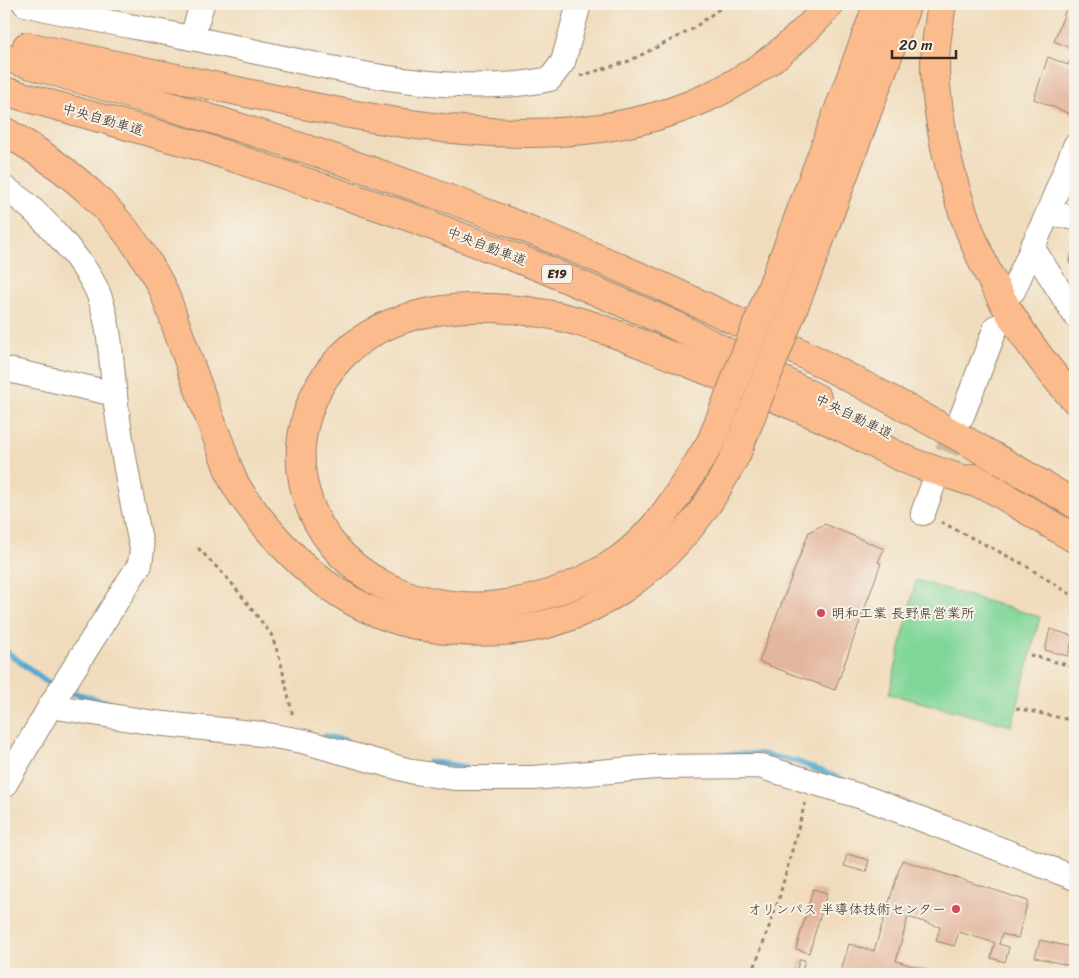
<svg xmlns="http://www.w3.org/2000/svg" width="1079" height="978" font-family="Sriracha,'Klee One',sans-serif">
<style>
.green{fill:#80d699;stroke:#5e805c}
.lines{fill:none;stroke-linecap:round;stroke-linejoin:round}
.stream{stroke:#55a8d0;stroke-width:6}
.building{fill:#e3b69e}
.minor-tunnel{stroke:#ccb89c;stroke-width:24;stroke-dasharray:24 12;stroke-linecap:butt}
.minor-casing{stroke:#96836d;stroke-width:26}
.highway-casing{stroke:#96836d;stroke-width:30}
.path{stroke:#96836d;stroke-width:3;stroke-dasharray:4 4;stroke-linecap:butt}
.minor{stroke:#fff;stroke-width:24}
.highway{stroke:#fbbb8d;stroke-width:28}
.highway-bridge-casing{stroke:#96836d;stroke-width:30;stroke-linecap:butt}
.highway-bridge{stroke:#fbbb8d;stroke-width:28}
.poi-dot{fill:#d1495b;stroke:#f7f3e8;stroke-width:2}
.labels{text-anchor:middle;stroke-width:4;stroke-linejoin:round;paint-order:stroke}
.shield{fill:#f7f3e8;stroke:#73665b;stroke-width:1}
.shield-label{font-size:12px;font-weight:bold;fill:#3b2a1e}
.street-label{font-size:14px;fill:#3b2a1e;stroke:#f7f3e8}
.poi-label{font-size:14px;fill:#3b2a1e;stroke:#f7f3e8;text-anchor:start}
</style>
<rect width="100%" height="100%" fill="#f7f3e8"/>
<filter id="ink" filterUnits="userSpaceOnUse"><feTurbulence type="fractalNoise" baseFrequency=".02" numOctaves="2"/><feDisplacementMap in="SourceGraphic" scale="10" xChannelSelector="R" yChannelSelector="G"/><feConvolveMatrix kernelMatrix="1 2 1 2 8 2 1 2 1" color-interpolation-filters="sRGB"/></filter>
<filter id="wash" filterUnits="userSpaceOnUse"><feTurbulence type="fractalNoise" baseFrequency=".0096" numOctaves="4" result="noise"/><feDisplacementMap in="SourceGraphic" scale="20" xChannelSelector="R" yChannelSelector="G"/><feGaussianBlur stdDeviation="1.12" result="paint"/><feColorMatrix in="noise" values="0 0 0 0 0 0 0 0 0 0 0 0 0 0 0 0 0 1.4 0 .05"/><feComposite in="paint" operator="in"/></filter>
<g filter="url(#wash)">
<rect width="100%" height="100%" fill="#f0dcbc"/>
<polygon class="green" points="916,580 1040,617 1012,726 889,694"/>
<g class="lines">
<g class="stream">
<polyline points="4,650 47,682 57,687"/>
<polyline points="66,691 121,706"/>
<polyline points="325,736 346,741"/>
<polyline points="723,755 760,754 798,762 841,779"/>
<polyline points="429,762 466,767"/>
</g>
</g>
<g id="blocks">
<g class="building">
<polygon points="1068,4 1075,4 1075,116 1034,99 1048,57 1068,65 1074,49 1054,41"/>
<polygon points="1074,185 1075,185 1075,212 1070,211"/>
<polygon points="1074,244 1075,245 1075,264 1069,263"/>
<polygon points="825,524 884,549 878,562 881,563 835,690 759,662 809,532"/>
<polygon points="1050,629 1073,636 1068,656 1045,650"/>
<polygon points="847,854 869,860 866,872 844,866"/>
<polygon points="902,860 1028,901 1018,938 1002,934 999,944 1009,947 1005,962 991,958 995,943 959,932 954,946 936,941 940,927 908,917 896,961 941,974 840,974 849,944 874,951"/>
<polygon points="813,889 827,893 809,953 796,949"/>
<polygon points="1040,940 1075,948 1075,967 1035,957"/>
<polygon points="800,959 805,960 801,974 788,974 790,970 796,972"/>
</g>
</g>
</g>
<g filter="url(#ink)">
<use href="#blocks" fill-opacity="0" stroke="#96836d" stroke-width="1"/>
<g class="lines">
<polyline class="minor-tunnel" points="933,485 961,417"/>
<defs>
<g id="minor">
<path d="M25 4C86 19 149 29 210 42 313 63 447 101 550 79L563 62 579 4"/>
<polyline points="192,38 202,4"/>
<path d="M4 188C35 206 89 265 100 298 111 330 111 363 115 396 121 447 131 498 142 549L140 564 54 700 4 786"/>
<polyline points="1048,213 1075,146"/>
<polyline points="1032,247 1075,315"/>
<polyline points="1013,291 1048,213 1075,218"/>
<polyline points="4,369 115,394"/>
<polyline points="962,416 996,327"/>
<polyline points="923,513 933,485"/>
<polyline points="50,706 155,723 262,734 302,741 414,772 454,778 533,778 655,767 759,766 869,799 1075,878"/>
</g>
<g id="highway">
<path d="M942 4C939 24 935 44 935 64 935 92 940 120 945 147 966 245 1008 326 1075 400"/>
<path d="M27 46C105 63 183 80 261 96 461 139 679 179 830 4"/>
<path d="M4 57C144 98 285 139 422 189 650 271 868 380 1075 504"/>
<polyline points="4,91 199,146 407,216 542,268 672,324 817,398"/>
<path d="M4 131C73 171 124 214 161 286 169 302 174 320 180 337 192 370 204 404 217 437 223 452 227 468 234 482 245 502 261 521 276 538 339 609 409 637 504 631 587 626 660 572 706 506 717 490 726 472 736 455"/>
<polyline points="789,243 878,4"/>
<polyline points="815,253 907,4"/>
<path d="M711 442C684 484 660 531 618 560 588 580 553 595 517 602 427 621 322 578 303 481 295 441 308 396 334 365 387 301 482 301 557 316 597 325 636 342 674 357 720 376 767 394 813 414 847 428 879 448 912 462 937 472 965 479 990 488"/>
<polyline points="974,478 1075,539"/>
</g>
</defs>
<use href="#minor" class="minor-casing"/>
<use href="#highway" class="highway-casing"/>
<g class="path">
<polyline points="580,76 629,61 691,30 726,4"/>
<polyline points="941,522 1023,564 1075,597"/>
<polyline points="198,548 230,581 271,634 280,659 293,717"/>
<polyline points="1030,655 1075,667"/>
<polyline points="1016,708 1075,721"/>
<polyline points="752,974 778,902 805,803"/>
</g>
<use href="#minor" class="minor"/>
<use href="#highway" class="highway"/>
<defs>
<g id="highway-bridge">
<polyline points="711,442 789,243"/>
<polyline points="736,455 815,253"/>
</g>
</defs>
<use href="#highway-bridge" class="highway-bridge-casing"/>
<use href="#highway-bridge" class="highway-bridge"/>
</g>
</g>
<g class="poi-dot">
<circle cx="821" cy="613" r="5"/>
<circle cx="956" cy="909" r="5"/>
</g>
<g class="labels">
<rect class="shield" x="542" y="264.5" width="30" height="19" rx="4"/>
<g class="shield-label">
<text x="557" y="278">E19</text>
</g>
<g class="street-label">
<text transform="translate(103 119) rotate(16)" y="5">中央自動車道</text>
<text transform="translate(487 246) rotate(21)" y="5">中央自動車道</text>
<text transform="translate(854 416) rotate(26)" y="5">中央自動車道</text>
</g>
<g class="poi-label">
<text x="831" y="618">明和工業 長野県営業所</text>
<text x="946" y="914" text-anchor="end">オリンパス 半導体技術センター</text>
</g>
</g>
<rect width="1079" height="978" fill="none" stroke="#f7f3e8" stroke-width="20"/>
<path d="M892 50v8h64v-8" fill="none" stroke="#3b2a1e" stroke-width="2.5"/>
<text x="899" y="50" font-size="15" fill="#3b2a1e" stroke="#f7f3e8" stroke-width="4" paint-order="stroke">20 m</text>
</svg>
